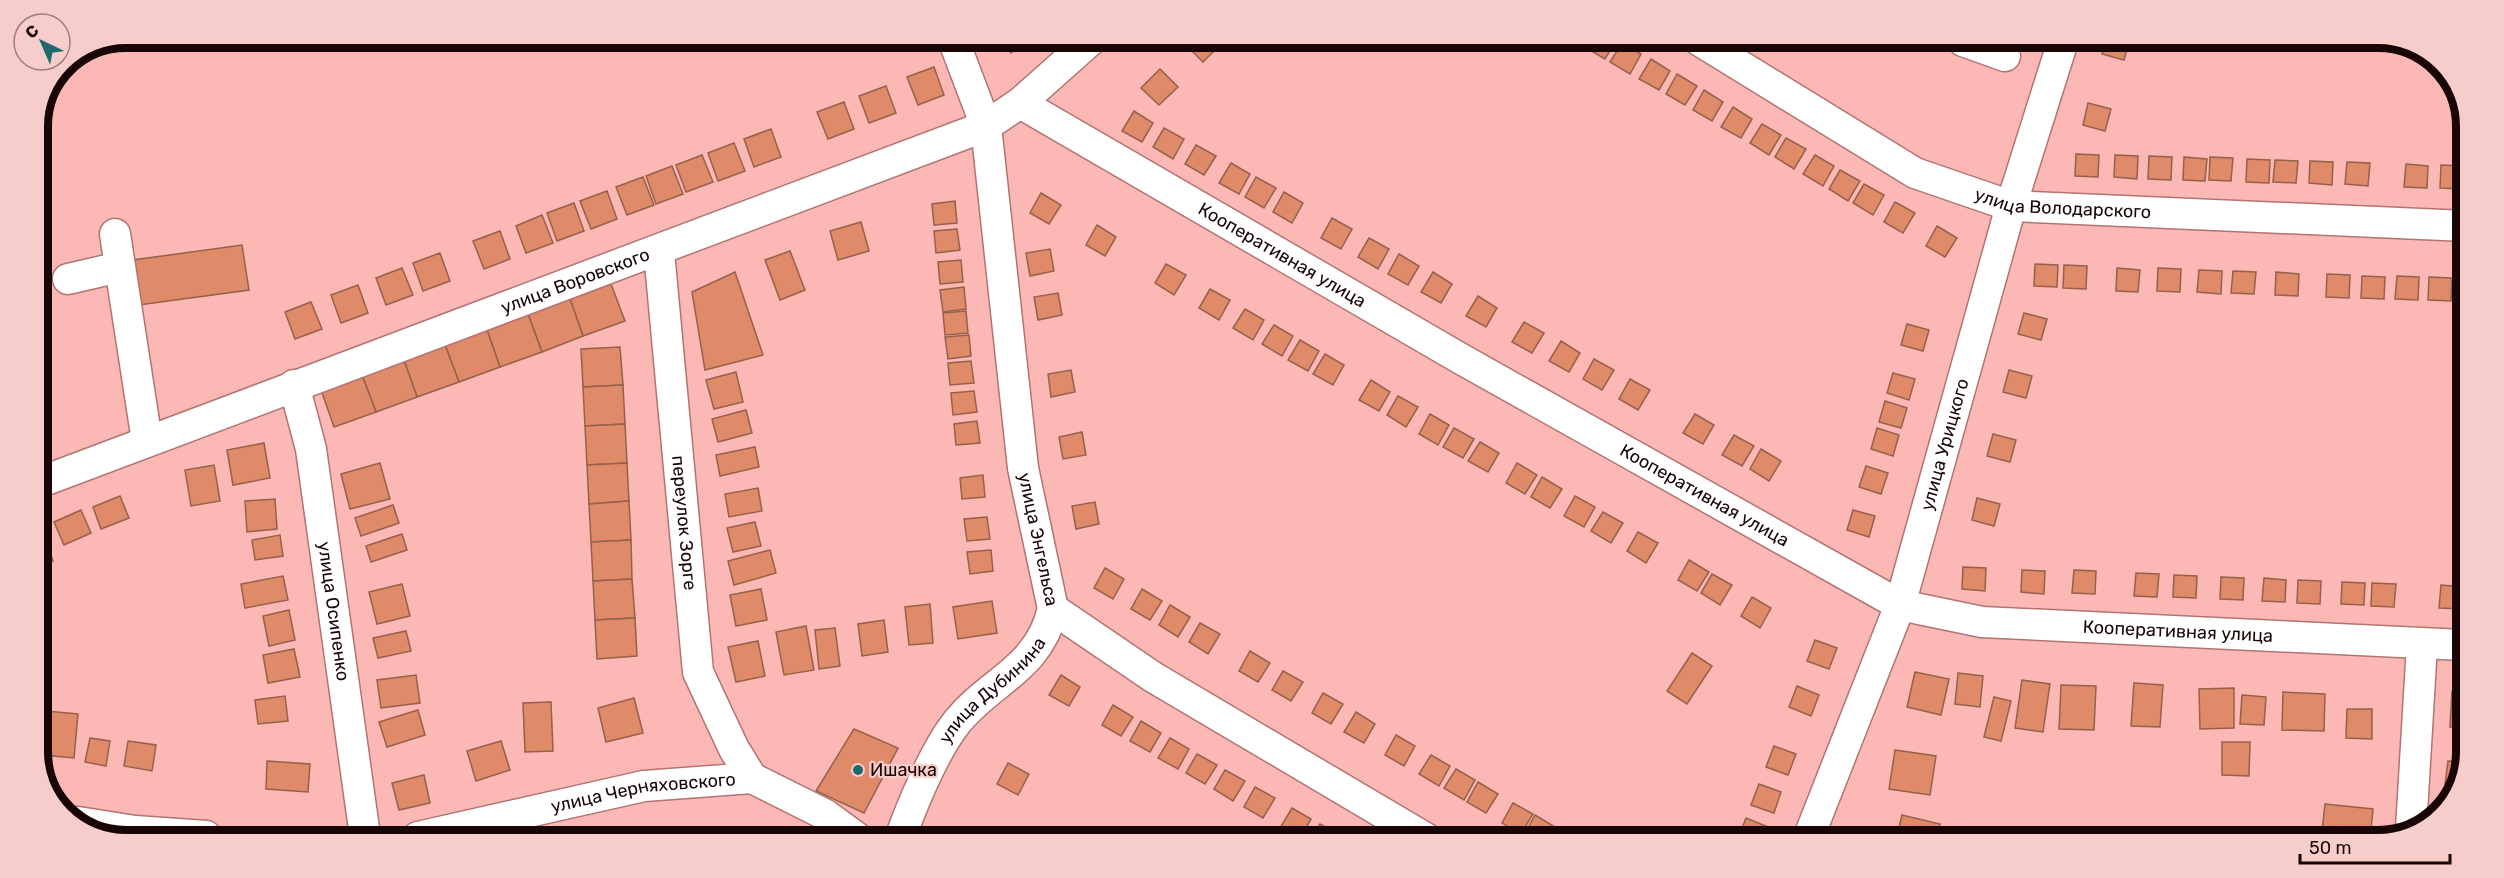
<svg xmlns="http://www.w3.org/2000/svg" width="2504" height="878" font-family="Rubik,sans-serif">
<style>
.building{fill:#df8a68;stroke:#96604b;stroke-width:1.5}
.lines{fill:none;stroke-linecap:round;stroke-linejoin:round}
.minor-casing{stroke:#b17472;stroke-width:33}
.minor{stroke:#fff;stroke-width:30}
.poi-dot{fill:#1d696f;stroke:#f6cdca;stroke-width:2}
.labels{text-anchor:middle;stroke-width:4.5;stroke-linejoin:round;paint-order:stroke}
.street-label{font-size:18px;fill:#190505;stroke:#f6cdca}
.poi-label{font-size:18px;fill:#190505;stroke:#f6cdca;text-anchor:start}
.rim{fill:none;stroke:#190505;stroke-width:8}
</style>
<rect width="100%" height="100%" fill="#fbb8b4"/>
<g class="building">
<polygon points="1000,39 1027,39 1011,53"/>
<polygon points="1189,40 1218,40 1222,43 1203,62 1185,44"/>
<polygon points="1590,40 1616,41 1605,59 1586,48"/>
<polygon points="2105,41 2129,42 2124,60 2102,54"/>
<polygon points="1622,43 1641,54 1630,74 1610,62"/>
<polygon points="1651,59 1670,71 1659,90 1639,79"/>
<polygon points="934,67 944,95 918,105 907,77"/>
<polygon points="1160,69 1178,87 1159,105 1141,88"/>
<polygon points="1677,74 1697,86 1685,105 1666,94"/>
<polygon points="886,86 896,113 869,123 859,96"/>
<polygon points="1704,90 1723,102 1712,121 1693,110"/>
<polygon points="844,102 854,129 828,139 817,112"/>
<polygon points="2088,103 2111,109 2105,131 2083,125"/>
<polygon points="1733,107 1752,119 1741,138 1721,127"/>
<polygon points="1134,111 1153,123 1142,142 1122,131"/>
<polygon points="1762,124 1781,135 1769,155 1750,143"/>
<polygon points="1164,128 1184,139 1173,159 1153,147"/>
<polygon points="771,129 781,157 754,167 744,139"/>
<polygon points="1786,138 1806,149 1794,169 1775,157"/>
<polygon points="734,143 745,171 718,181 708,153"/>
<polygon points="1196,145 1216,156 1204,175 1185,164"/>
<polygon points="2076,154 2099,155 2098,177 2075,176"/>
<polygon points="702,155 713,182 686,192 676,165"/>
<polygon points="1815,155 1834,166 1823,186 1803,174"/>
<polygon points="2115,155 2138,156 2137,179 2114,177"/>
<polygon points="2149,156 2172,157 2171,180 2148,179"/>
<polygon points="2184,157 2207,159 2205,181 2183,180"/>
<polygon points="2210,157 2233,158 2231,181 2209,180"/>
<polygon points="2247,159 2270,160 2269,183 2246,182"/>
<polygon points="2275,160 2298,161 2296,183 2273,182"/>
<polygon points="2310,161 2333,162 2332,185 2309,183"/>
<polygon points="2347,162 2370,163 2368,186 2345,184"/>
<polygon points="1231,163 1250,174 1239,194 1219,183"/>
<polygon points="2406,164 2428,166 2427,188 2404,187"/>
<polygon points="2441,165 2464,166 2462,189 2440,188"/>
<polygon points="672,166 683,194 656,204 646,176"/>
<polygon points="1840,170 1860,181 1848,201 1829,189"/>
<polygon points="643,177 654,205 627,215 616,187"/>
<polygon points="1256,177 1276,188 1264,208 1245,197"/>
<polygon points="1864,184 1884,195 1873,215 1853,203"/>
<polygon points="607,191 617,219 591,229 580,201"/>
<polygon points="1284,192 1303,203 1292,223 1273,212"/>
<polygon points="1041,193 1061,205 1049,224 1030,213"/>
<polygon points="955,201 957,223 934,225 932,204"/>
<polygon points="1895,202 1915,213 1903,233 1884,222"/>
<polygon points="574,203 584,231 557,241 547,213"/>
<polygon points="542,215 553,243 526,253 516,226"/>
<polygon points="1332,218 1352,229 1341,249 1321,238"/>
<polygon points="861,222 869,251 838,260 830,231"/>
<polygon points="1097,225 1116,237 1105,256 1086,245"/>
<polygon points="1937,226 1957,238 1945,257 1926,246"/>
<polygon points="957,229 960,250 936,253 934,231"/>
<polygon points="500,231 510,259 484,269 473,241"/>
<polygon points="1369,238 1389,249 1378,269 1358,257"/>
<polygon points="242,245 249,290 139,305 133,260"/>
<polygon points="1050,249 1054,271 1030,276 1026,253"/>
<polygon points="790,251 805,290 780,300 765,260"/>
<polygon points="440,253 450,281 423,291 413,263"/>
<polygon points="1399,254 1419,266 1408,285 1388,274"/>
<polygon points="961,260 963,282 940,284 938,262"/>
<polygon points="1166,264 1186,275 1174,295 1155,283"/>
<polygon points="2035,264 2058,265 2057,287 2034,286"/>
<polygon points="2064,265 2087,266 2086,289 2063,288"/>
<polygon points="402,268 413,295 386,305 376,278"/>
<polygon points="2117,268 2140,270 2138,292 2116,291"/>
<polygon points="2158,268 2181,269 2180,292 2157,291"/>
<polygon points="2199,270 2222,271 2221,294 2197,292"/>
<polygon points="2233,271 2256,272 2254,294 2231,293"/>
<polygon points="735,272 763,355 705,370 692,292"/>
<polygon points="1433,272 1452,284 1441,303 1421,292"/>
<polygon points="2276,272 2299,274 2298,296 2275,295"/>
<polygon points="2327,274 2350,275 2349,298 2326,297"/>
<polygon points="2362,276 2385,277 2384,299 2361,298"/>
<polygon points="2397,276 2419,277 2418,300 2395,299"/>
<polygon points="2429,277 2452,278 2451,301 2428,300"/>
<polygon points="2464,279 2465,279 2465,301 2463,301"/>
<polygon points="611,284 625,321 583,336 570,299"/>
<polygon points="358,285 368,313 341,323 331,295"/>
<polygon points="964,287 966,309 943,312 940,290"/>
<polygon points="1210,289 1230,300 1219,320 1199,308"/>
<polygon points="1058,293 1062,315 1038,320 1034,297"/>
<polygon points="1478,296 1497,308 1486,327 1466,316"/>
<polygon points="570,299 583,336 542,352 528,314"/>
<polygon points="311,302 322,329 295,339 285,312"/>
<polygon points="1245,309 1264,320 1253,340 1233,328"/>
<polygon points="966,311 968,333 945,335 943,313"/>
<polygon points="2024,313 2047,319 2041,340 2018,334"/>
<polygon points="528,314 542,352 500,367 487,330"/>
<polygon points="1524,322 1544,333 1532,353 1512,342"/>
<polygon points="1907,324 1929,330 1923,351 1901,345"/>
<polygon points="1274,325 1293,336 1282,356 1262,344"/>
<polygon points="487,330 500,367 459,382 445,345"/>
<polygon points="969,335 971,356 948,359 945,337"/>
<polygon points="1300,340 1319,351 1308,371 1288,360"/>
<polygon points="1561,341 1580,353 1569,372 1549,361"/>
<polygon points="445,345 459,382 417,397 404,360"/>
<polygon points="620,347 623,385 583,387 581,349"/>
<polygon points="1325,354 1344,365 1333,385 1313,374"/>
<polygon points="1594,359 1614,370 1602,390 1583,379"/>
<polygon points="404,360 417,397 376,412 362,375"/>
<polygon points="971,361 974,383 950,385 948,363"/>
<polygon points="1071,370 1075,392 1051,397 1048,374"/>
<polygon points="2009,370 2032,376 2026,398 2003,392"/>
<polygon points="736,372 743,402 714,409 706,380"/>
<polygon points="1893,373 1915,379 1909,400 1887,393"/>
<polygon points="362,375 376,412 334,427 321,390"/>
<polygon points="1630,379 1650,390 1638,410 1619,399"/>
<polygon points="1371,380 1390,392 1379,411 1359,400"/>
<polygon points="623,385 625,424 585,426 583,387"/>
<polygon points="974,391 977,412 953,415 951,393"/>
<polygon points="1398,396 1418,407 1406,427 1387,415"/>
<polygon points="1885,401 1907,408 1901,428 1879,422"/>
<polygon points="746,410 752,433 718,442 712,419"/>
<polygon points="1430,414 1449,425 1438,445 1419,434"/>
<polygon points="1695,414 1714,425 1703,444 1683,433"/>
<polygon points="977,421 980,443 956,445 954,424"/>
<polygon points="625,424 627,463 587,465 585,426"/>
<polygon points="1454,428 1474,439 1463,458 1443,447"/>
<polygon points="1877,428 1899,435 1893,456 1871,449"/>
<polygon points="1082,432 1086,455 1063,459 1059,437"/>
<polygon points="1993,434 2016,440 2010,462 1987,456"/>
<polygon points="1734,435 1754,446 1742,466 1722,455"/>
<polygon points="1480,442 1499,453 1488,472 1468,461"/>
<polygon points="264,443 270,478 233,485 227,450"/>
<polygon points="755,447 759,467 720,476 716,455"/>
<polygon points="1761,449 1781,461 1769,481 1750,469"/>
<polygon points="380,463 390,499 350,509 341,474"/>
<polygon points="627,463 629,501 589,504 587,465"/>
<polygon points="1517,463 1537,475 1525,494 1506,483"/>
<polygon points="214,465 220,501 191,506 185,470"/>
<polygon points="1866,466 1888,473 1881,494 1859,487"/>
<polygon points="983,475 985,497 962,499 960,478"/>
<polygon points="1542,477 1562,489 1550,508 1531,497"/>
<polygon points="758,488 762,511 729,517 725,494"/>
<polygon points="120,496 129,518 101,529 93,507"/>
<polygon points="1575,496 1595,507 1584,527 1564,516"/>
<polygon points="1977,498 2000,504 1994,526 1972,520"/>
<polygon points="275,499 277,529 247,532 245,501"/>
<polygon points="629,501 631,540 591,542 589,504"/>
<polygon points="1095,502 1099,524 1076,529 1072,506"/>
<polygon points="393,505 399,523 361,536 355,518"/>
<polygon points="81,510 91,533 64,545 54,522"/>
<polygon points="1853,510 1875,516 1869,537 1847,530"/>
<polygon points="1603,512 1623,523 1611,543 1591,531"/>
<polygon points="987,517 990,539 967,541 964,519"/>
<polygon points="755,522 761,546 733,552 727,528"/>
<polygon points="42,529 53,561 38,567 38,530"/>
<polygon points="1638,532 1658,543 1646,563 1627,551"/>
<polygon points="402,534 407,550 371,562 366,546"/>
<polygon points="280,535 283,556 255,560 252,540"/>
<polygon points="631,540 632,579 593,581 591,542"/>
<polygon points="770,550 776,573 734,585 728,561"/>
<polygon points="991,550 993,571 970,574 967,552"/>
<polygon points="1689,560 1709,572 1697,591 1678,580"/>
<polygon points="1963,567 1986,568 1985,591 1962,589"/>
<polygon points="1105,568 1124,579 1113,599 1094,588"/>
<polygon points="2022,570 2045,571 2044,594 2021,592"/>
<polygon points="2074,570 2096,571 2095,594 2072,593"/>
<polygon points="2136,573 2159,574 2157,597 2134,596"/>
<polygon points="1712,574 1732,585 1720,605 1701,593"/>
<polygon points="2174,575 2197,576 2196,598 2173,597"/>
<polygon points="283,576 288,600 245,608 241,584"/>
<polygon points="2221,577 2244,578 2243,600 2220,599"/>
<polygon points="2264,578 2286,580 2285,602 2262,601"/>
<polygon points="632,579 635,618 595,620 593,581"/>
<polygon points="2298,580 2321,581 2320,604 2297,603"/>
<polygon points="2342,582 2365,583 2364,605 2341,604"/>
<polygon points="2372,583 2396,584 2394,607 2371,606"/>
<polygon points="402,584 410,616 377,624 369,592"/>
<polygon points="2441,585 2463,587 2462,609 2439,608"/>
<polygon points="761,589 767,620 736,626 730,595"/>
<polygon points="1142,589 1162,601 1150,620 1131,609"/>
<polygon points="1752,597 1771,608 1760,628 1741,616"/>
<polygon points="992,601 997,633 958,639 953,607"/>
<polygon points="930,604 933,643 909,645 905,607"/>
<polygon points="1170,605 1190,617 1178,637 1159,625"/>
<polygon points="289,610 295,640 269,646 263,616"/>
<polygon points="635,618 637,656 597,659 595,620"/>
<polygon points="884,620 888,652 862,656 858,624"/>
<polygon points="1200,623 1220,634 1208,654 1189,642"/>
<polygon points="806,626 814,670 784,675 776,632"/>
<polygon points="835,628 840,666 819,669 815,630"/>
<polygon points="406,631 411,651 378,658 373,638"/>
<polygon points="1815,640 1837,648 1829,669 1807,661"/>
<polygon points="758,641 765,676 736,682 728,647"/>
<polygon points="294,649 300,677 268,683 263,655"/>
<polygon points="1250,651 1270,663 1258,682 1239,671"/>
<polygon points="1692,653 1712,666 1687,704 1667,691"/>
<polygon points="1283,671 1303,682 1291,701 1272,690"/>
<polygon points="1915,672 1949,679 1941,715 1907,707"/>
<polygon points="1958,673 1983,676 1980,707 1955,704"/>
<polygon points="416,675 420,703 381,708 377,680"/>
<polygon points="1061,675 1080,687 1069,706 1049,695"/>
<polygon points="2022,680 2050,684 2043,732 2015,728"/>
<polygon points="2134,683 2163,685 2160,727 2131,726"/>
<polygon points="2061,685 2096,686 2094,730 2059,729"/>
<polygon points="1797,686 1819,695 1811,716 1789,707"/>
<polygon points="2234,688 2234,728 2200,729 2199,689"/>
<polygon points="2452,691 2462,691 2462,728 2450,727"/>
<polygon points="2283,692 2325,694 2324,731 2282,730"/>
<polygon points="1323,693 1343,704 1331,724 1312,713"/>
<polygon points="2242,695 2266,697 2264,725 2240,724"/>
<polygon points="285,696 288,721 258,724 255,700"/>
<polygon points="1994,697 2011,701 2001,741 1984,737"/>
<polygon points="634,698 643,733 606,742 598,708"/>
<polygon points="551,702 553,751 525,752 523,703"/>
<polygon points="1113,705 1133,717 1121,736 1102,725"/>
<polygon points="2347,709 2372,709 2372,739 2346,738"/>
<polygon points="418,710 425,735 387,747 379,722"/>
<polygon points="46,711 78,714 74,758 42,755"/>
<polygon points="1356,712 1375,724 1364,743 1344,732"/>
<polygon points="1141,721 1161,733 1150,752 1130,741"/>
<polygon points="854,729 898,748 864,813 816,791"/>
<polygon points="1396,735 1415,746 1404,766 1385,755"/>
<polygon points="90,738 110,741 106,766 85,762"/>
<polygon points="1170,738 1189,749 1178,769 1158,758"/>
<polygon points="128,741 156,745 152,771 124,766"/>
<polygon points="501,741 510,770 476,781 467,751"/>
<polygon points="2222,742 2250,742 2249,776 2222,775"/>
<polygon points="1774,746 1796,754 1788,775 1766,767"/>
<polygon points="1895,750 1936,756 1930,795 1889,789"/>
<polygon points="1197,754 1217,765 1205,784 1186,773"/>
<polygon points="1431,755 1450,766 1439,786 1419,774"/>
<polygon points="267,761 310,764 308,792 266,789"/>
<polygon points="2448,761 2462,762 2462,780 2459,785 2445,784"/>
<polygon points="1008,763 1029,774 1018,795 997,784"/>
<polygon points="1456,769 1475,780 1464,800 1444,788"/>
<polygon points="1225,770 1245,781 1233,801 1214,789"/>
<polygon points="424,775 430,803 399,810 392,783"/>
<polygon points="1478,782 1498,794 1486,813 1467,802"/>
<polygon points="1759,784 1781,792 1774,813 1751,805"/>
<polygon points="1255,787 1275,798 1263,818 1244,807"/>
<polygon points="2442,796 2450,797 2440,811"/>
<polygon points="1513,803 1533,814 1521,834 1502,823"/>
<polygon points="2325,804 2373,809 2370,840 2321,840"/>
<polygon points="1292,808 1311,819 1300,838 1280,828"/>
<polygon points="1535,815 1555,827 1548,839 1531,839 1524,835"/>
<polygon points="1902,815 1940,824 1937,840 1896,840"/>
<polygon points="1746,818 1768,827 1763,839 1738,839"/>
<polygon points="1320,824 1340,835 1338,838 1312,838"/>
<polygon points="1556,827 1576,839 1550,839"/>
</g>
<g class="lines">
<defs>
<g id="minor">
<path id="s1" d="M953 39 986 126 1023 468 1053 609 1153 677 1427 839"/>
<path id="s2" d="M1700 41 1915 173 2011 206 2466 226"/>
<polyline points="1963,41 2005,56"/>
<path id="s3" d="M1020 103 1463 360 1900 605 1982 622 2463 645"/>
<polyline points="115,234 147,441"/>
<path id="s4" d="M659 252 698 672 734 749 752 778"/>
<polyline points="68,279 120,267"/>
<path id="s5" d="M294 385 311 449 365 836"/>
<path id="s6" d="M38 483C353 362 671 247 986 126L1020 103 1092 39"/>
<polyline points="78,822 135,831 206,836"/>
<polyline points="2411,829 2422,645"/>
<path id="s7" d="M418 837 644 786 752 778 826 815 856 837"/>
<path id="s8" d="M900 838C913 803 934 751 957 722 992 679 1038 670 1053 609"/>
<path id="s9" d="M1808 839 1900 605 2011 206 2063 41"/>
</g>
</defs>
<use href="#minor" class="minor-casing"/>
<use href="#minor" class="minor"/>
</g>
<circle class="poi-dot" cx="858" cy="770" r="6"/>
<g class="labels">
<g class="street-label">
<text dy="6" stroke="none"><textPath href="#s2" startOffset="405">улица Володарского</textPath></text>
<text dy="6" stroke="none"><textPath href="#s3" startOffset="303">Кооперативная улица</textPath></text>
<text dy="6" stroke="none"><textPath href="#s6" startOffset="574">улица Воровского</textPath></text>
<text dy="6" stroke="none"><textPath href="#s9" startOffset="418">улица Урицкого</textPath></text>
<text dy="6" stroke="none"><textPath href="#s3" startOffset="789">Кооперативная улица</textPath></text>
<text dy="6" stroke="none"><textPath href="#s4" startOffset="272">переулок Зорге</textPath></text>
<text dy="6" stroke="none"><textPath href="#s1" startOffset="510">улица Энгельса</textPath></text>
<text dy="6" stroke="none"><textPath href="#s5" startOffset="230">улица Осипенко</textPath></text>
<text dy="6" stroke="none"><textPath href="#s3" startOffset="1293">Кооперативная улица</textPath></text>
<text dy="6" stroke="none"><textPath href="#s8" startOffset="177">улица Дубинина</textPath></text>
<text dy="6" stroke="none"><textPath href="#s7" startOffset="230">улица Черняховского</textPath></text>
</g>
<g class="poi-label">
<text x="870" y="776">Ишачка</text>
</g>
</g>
<path d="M0 0H2504V878H0ZM126 48H2378A78 78 0 0 1 2456 126V752A78 78 0 0 1 2378 830H126A78 78 0 0 1 48 752V126A78 78 0 0 1 126 48Z" fill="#f6cdca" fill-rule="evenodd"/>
<path class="rim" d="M126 48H2378A78 78 0 0 1 2456 126V752A78 78 0 0 1 2378 830H126A78 78 0 0 1 48 752V126A78 78 0 0 1 126 48Z"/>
<g transform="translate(42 42) rotate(316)"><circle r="28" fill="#f6cdca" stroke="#9e7d7b" stroke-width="1.5"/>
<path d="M0-4.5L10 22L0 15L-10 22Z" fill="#1d696f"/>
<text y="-9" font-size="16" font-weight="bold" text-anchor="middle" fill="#190505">С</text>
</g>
<path d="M2300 854v9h150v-9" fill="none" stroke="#190505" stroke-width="3"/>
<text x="2309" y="854" font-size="18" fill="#190505" stroke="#f6cdca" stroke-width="4.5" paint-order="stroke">50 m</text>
</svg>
